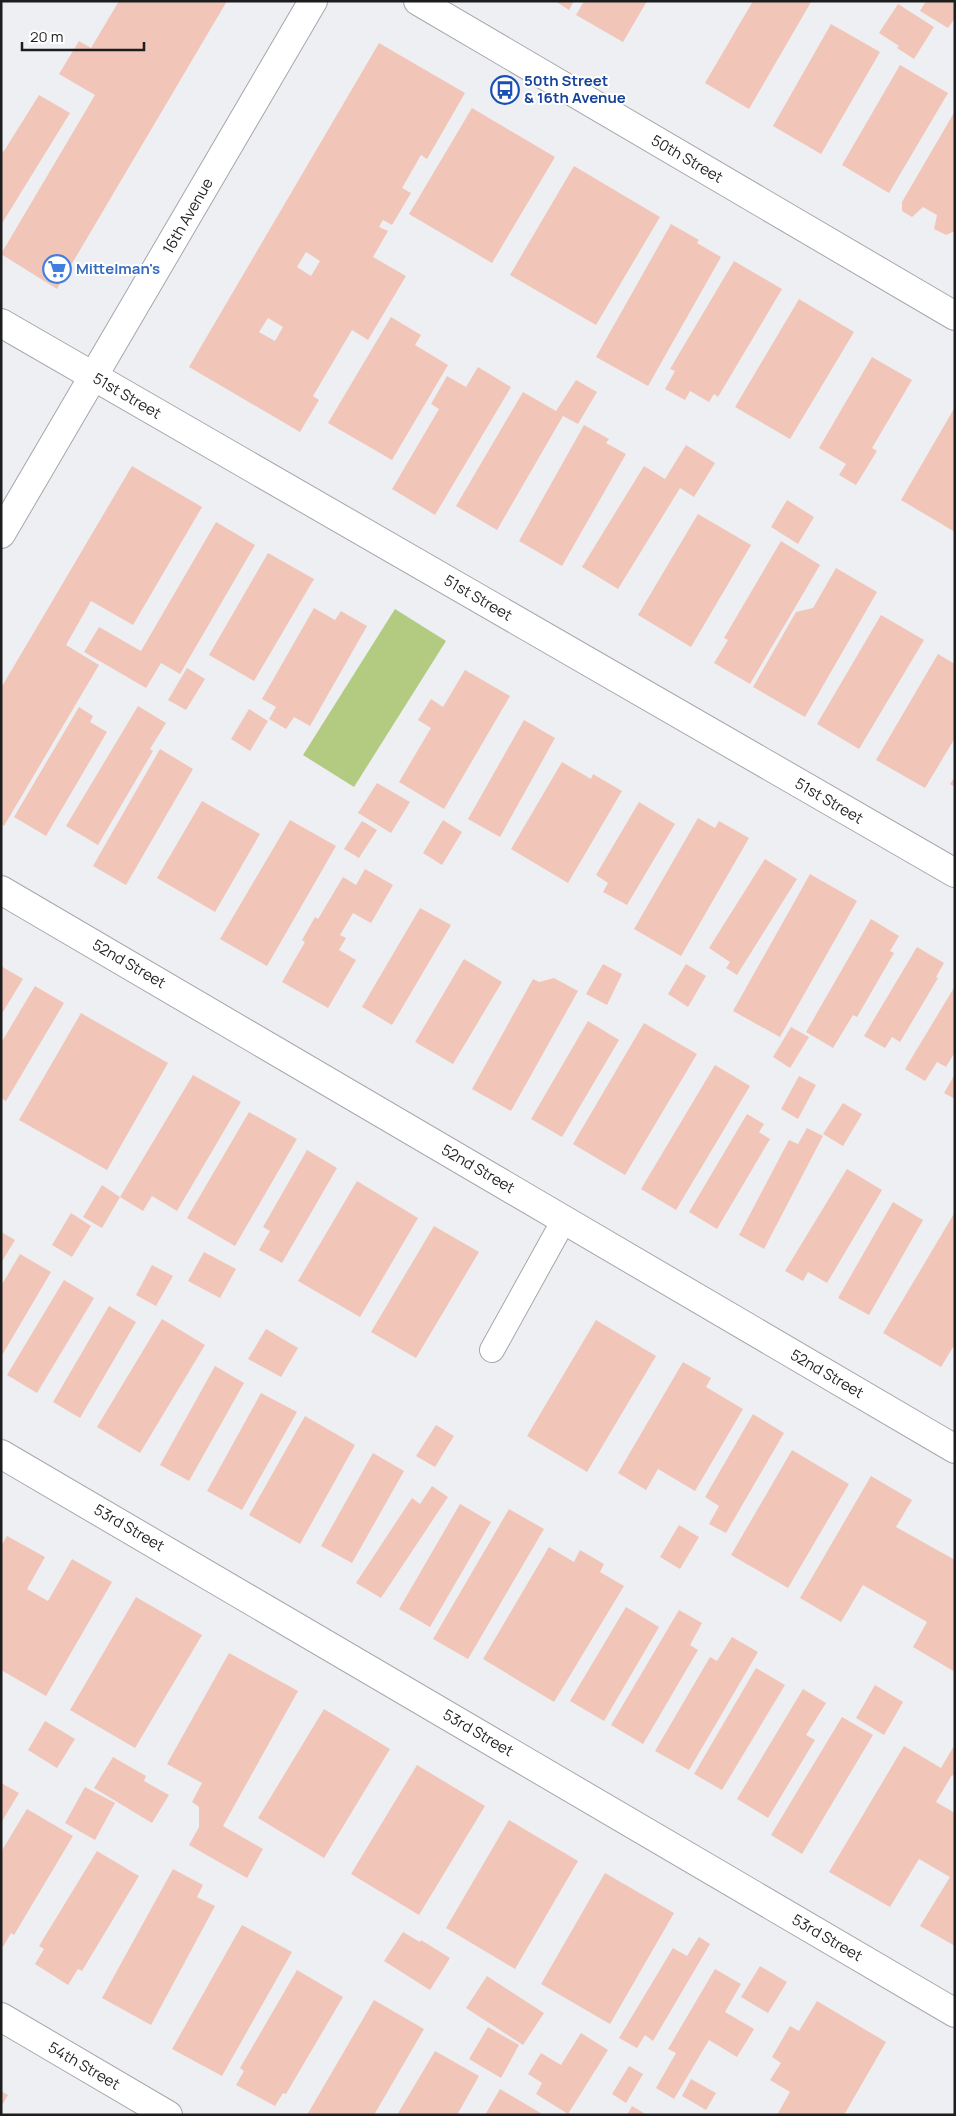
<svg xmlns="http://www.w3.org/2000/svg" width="956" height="2116" font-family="Manrope,sans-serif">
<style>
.green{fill:#b3cb81}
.building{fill:#f1c6b9;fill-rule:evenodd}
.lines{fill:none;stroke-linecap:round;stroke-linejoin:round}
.lane-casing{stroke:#a6a7ab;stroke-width:26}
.street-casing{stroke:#a6a7ab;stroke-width:30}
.lane{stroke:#fff;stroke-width:24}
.street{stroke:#fff;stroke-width:28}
.labels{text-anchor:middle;stroke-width:4;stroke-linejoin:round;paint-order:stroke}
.transit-label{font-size:15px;font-weight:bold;fill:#164399;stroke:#fff;text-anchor:start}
.street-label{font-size:15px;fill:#1c1d1e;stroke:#fff}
.shop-label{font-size:15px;font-weight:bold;fill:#366cbe;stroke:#fff;text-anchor:start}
</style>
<rect width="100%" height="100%" fill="#eeeff3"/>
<polygon class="green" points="395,609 446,641 354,787 303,755"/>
<g class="building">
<polygon points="119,1 227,1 57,289 1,254 95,95 59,74 79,41 91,48"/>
<polygon points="555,1 574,1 569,10"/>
<polygon points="584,1 647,1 623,42 576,15"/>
<polygon points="753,1 811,2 749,109 705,83"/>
<polygon points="926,1 955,1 955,18 948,28 920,11"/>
<polygon points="898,4 934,27 914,59 897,48 899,46 879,33"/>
<polygon points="831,24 880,52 821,154 773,126"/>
<path d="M379 43 465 93 427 159 421 155 402 188 411 193 392 225 383 220 379 227 388 231 373 257 406 276 368 340 352 330 313 396 319 400 300 432 189 367ZM306 252 320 261 311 276 297 267ZM268 318 283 327 275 341 259 332Z"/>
<polygon points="900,65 948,93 889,193 842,165"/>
<polygon points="39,95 70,113 1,225 1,152 4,151"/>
<polygon points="472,108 555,157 492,263 409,214"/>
<polygon points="955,111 955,231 946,235 934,229 937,215 923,207 912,217 902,211 902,202"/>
<polygon points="574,166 660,217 596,325 510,275"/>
<polygon points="671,224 699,240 697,243 721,257 648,386 596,357"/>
<polygon points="734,261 782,289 718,397 714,394 709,402 690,391 685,400 665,389 675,371 670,369"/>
<polygon points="799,299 854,332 790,439 735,407"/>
<polygon points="391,317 421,335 415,345 448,365 392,460 328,423"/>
<polygon points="872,357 912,380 872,448 877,451 856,485 839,475 846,464 819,448"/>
<polygon points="478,367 511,387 435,515 392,489 439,409 431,404 447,376 466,387"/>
<polygon points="576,380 597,392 578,424 563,416 497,530 456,506 523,392 556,411"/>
<polygon points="955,407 955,532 901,500"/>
<polygon points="584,425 609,439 606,443 626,454 562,566 519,541"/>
<polygon points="686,445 715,463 694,497 680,488 618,589 582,567 644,466 665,479"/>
<polygon points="132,466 202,507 133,625 91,601 66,645 99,665 4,826 1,824 1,688"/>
<polygon points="787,500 814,517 798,544 771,527"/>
<polygon points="698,514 751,545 691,647 638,615"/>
<polygon points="216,522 255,545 180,674 161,663 146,688 84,652 99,627 141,651"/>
<polygon points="781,541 820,565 750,684 714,663 728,640 724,638"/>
<polygon points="268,553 314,579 254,681 209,655"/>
<polygon points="836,568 877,592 805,717 753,687 796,612 813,608"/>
<polygon points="314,608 335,620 341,611 367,626 310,726 294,717 286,729 269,719 276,707 262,699"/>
<polygon points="881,615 924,640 859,749 817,724"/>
<polygon points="938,654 955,664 955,738 925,788 876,760"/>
<polygon points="187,668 205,679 186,710 168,700"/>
<polygon points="465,670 510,696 444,809 399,782 431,728 418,720 431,699 443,707"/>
<polygon points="138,706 166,723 150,749 153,751 98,845 66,826"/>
<polygon points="79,707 93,716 90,722 107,732 46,836 14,817"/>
<polygon points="249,709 268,721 250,751 231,739"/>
<polygon points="524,720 555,738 500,837 468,819"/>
<polygon points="160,749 193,769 126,885 93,866"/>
<polygon points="562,762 591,779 593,774 622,791 568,883 511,849"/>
<polygon points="955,777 955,787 950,784"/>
<polygon points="377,783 410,802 391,833 358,813"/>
<polygon points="202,801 260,834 215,912 157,878"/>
<polygon points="639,802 675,824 627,905 603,892 608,883 596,875"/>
<polygon points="698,818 715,828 719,821 749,838 681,956 634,929"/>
<polygon points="290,820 336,846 267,966 220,939"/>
<polygon points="443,820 462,832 442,865 423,853"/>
<polygon points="362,821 377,830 359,858 344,849"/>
<polygon points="765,859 797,879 737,975 726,968 730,962 709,948"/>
<polygon points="365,869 393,885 371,923 353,913 340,935 346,938 339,950 356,960 328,1008 282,982 305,942 302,940 315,917 318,919 343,877 356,885"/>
<polygon points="810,874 857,901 780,1037 733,1011"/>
<polygon points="420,908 451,925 392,1025 362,1007"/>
<polygon points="871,919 899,936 890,951 894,953 857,1017 853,1015 833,1048 806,1032"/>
<polygon points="917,947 944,963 936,977 938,978 900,1042 892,1037 885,1048 864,1036"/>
<polygon points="464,959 502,982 453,1064 415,1042"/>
<polygon points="603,964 622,974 607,1005 586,994"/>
<polygon points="686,964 706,976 688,1007 668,994"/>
<polygon points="1,966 23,979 1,1015"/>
<polygon points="554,978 578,991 511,1111 472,1089 533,979 539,982"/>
<polygon points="35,986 64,1003 6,1101 1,1098 1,1043"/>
<polygon points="955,986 955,1052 946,1067 937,1062 925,1081 905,1069"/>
<polygon points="81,1013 168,1063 107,1170 19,1120"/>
<polygon points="588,1021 619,1040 562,1137 531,1119"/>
<polygon points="644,1023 697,1054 625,1175 573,1144"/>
<polygon points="791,1027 809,1037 790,1068 773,1057"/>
<polygon points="715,1065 750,1086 676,1210 641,1189"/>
<polygon points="955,1074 955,1099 944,1093"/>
<polygon points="193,1075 241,1102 177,1211 152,1196 143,1211 120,1197"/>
<polygon points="799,1076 816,1085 798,1119 781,1109"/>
<polygon points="843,1103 862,1114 843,1146 823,1134"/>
<polygon points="249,1112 297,1139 235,1246 187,1218"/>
<polygon points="747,1114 764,1124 759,1132 770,1139 717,1229 689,1212"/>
<polygon points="807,1128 823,1136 764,1249 739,1235 789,1140 798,1144"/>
<polygon points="307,1150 337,1168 282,1263 259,1250 270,1231 263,1227"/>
<polygon points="847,1169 882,1190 827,1283 808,1272 803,1281 785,1271"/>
<polygon points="357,1181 418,1218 360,1317 298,1281"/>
<polygon points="102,1185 120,1197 102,1228 83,1217"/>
<polygon points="893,1202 923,1220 869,1315 838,1298"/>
<polygon points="955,1212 955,1344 941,1367 883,1333"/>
<polygon points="71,1213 91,1226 72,1257 52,1245"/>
<polygon points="434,1226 479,1252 416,1358 371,1332"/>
<polygon points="1,1232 15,1240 1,1263"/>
<polygon points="204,1252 236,1269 220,1298 188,1281"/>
<polygon points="20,1254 51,1272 1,1357 1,1286"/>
<polygon points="152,1265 173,1276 156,1306 136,1295"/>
<polygon points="64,1280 94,1298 37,1393 7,1375"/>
<polygon points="109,1306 136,1322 80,1418 53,1402"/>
<polygon points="162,1319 205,1345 140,1453 97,1427"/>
<polygon points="596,1320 656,1356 587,1472 527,1436"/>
<polygon points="266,1329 298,1348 281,1377 248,1359"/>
<polygon points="683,1362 711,1378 706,1387 743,1409 695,1491 658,1469 646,1490 618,1473"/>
<polygon points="215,1366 244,1383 189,1481 160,1465"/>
<polygon points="261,1393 297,1412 242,1510 207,1491"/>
<polygon points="753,1414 784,1433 726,1533 709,1524 719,1506 705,1497"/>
<polygon points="305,1416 355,1445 300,1544 249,1515"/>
<polygon points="436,1425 454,1436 435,1467 416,1456"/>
<polygon points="792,1450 849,1484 788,1588 731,1555"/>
<polygon points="373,1453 404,1471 352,1563 321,1546"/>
<polygon points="871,1476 912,1500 896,1527 955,1560 955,1672 913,1647 927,1622 863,1585 841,1622 800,1598"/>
<polygon points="432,1486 448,1497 381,1598 356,1583 412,1498 420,1504"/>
<polygon points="460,1504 491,1522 430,1627 399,1609"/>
<polygon points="509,1509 544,1529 468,1659 433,1639"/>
<polygon points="679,1525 699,1537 680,1569 660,1557"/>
<polygon points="7,1536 45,1557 27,1589 48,1601 72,1559 112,1582 46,1696 1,1670 1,1546"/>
<polygon points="549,1547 574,1562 580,1550 604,1564 600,1572 624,1586 554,1702 483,1659"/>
<polygon points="136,1597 202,1635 135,1748 70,1710"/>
<polygon points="626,1607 659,1627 604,1721 570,1701"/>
<polygon points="679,1610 702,1623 690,1645 698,1650 643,1744 611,1725"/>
<polygon points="732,1637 758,1652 689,1770 655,1751 710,1657 717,1661"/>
<polygon points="229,1653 298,1691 223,1826 263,1849 247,1878 189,1845 199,1827 199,1807 192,1802 202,1783 167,1764"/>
<polygon points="756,1668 785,1685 722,1790 694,1774"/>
<polygon points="875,1685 903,1702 884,1735 856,1718"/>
<polygon points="803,1689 826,1703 806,1735 815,1740 768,1818 737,1799"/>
<polygon points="324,1709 390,1749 324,1858 258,1818"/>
<polygon points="842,1717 873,1735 802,1854 771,1835"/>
<polygon points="45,1721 75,1739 57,1768 28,1750"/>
<polygon points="955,1744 955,1777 952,1775 936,1802 955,1813 955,1946 920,1926 950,1877 919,1859 890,1907 829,1872 904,1746 941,1768"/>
<polygon points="113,1757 146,1776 144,1781 169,1795 152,1823 94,1788"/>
<polygon points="417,1765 485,1806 419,1915 351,1874"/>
<polygon points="1,1783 19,1793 1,1823"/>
<polygon points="85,1787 115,1803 95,1840 65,1823"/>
<polygon points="27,1809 73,1836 14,1935 11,1933 3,1947 1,1945 1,1852"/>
<polygon points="509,1820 578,1861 515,1969 446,1928"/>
<polygon points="97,1851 139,1876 82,1971 78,1969 68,1985 35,1964 44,1949 39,1946"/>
<polygon points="173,1869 203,1885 197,1897 215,1906 151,2025 102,1998"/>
<polygon points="605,1873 674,1913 610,2024 541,1984"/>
<polygon points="242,1925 292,1952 222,2076 172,2049"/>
<polygon points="403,1932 420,1942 421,1940 450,1958 430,1990 384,1961"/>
<polygon points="699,1937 710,1944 653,2041 645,2035 637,2048 619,2038 673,1948 687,1956"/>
<polygon points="760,1966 787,1982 768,2013 741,1997"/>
<polygon points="715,1969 741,1984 725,2012 754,2029 737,2057 709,2040 674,2099 656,2088 676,2053 668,2049"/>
<polygon points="297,1970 343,1997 286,2094 283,2093 275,2106 236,2085 244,2071 240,2068"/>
<polygon points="487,1976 544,2013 523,2045 466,2008"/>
<polygon points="374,2000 424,2029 374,2115 307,2115"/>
<polygon points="817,2001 886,2042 844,2115 777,2115 790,2092 770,2080 781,2063 772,2057 790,2026 799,2031"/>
<polygon points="488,2027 519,2045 501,2078 469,2059"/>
<polygon points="581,2033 608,2050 568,2114 536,2094 542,2083 528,2074 541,2053 561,2065"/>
<polygon points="435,2051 479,2076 457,2115 397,2115"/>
<polygon points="629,2066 643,2074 626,2103 612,2094"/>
<polygon points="691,2079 716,2093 706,2110 682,2096"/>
<polygon points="500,2089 544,2115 485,2115"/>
<polygon points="1,2091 8,2095 1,2107"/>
<polygon points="632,2106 647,2115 627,2115"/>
</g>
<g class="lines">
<defs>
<polyline id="lane" points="492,1350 564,1220"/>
<g id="street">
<polyline points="418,1 955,316"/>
<polyline points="1,323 955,873"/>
<polyline points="1,534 313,1"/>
<polyline points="1,890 955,1449"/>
<polyline points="1,1454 955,2013"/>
<polyline points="1,2017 168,2115"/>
</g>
</defs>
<use href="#lane" class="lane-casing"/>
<use href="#street" class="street-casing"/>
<use href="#lane" class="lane"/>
<use href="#street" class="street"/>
</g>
<defs>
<symbol id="bus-ring" viewBox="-11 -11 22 22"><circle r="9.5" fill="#fff" stroke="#1a4fb4" stroke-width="1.5"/><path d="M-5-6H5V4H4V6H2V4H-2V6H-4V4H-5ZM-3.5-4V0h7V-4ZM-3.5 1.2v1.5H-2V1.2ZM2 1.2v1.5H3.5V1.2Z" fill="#1a4fb4"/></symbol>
<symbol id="supermarket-ring" viewBox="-11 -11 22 22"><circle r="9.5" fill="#fff" stroke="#3f7fe0" stroke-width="1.5"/><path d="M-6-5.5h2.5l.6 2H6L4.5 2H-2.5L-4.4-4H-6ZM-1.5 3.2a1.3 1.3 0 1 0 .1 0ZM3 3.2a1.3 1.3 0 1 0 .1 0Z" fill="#3f7fe0"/></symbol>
</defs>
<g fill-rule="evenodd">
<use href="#bus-ring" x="489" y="74" width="32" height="32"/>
<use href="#supermarket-ring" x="41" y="253" width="32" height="32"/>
</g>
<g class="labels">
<g class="transit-label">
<text x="524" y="86">50th Street<tspan x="524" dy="17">&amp; 16th Avenue</tspan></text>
</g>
<g class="street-label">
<text transform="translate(687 159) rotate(30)" y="5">50th Street</text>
<text transform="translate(188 216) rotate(-60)" y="5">16th Avenue</text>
<text transform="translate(127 396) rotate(30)" y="5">51st Street</text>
<text transform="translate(478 598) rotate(30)" y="5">51st Street</text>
<text transform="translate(829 801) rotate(30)" y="5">51st Street</text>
<text transform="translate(129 964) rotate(30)" y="5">52nd Street</text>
<text transform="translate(478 1169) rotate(30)" y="5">52nd Street</text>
<text transform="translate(827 1374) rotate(30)" y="5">52nd Street</text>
<text transform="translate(129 1528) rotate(30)" y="5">53rd Street</text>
<text transform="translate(478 1733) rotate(30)" y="5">53rd Street</text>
<text transform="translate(827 1938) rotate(30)" y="5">53rd Street</text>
<text transform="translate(84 2066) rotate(30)" y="5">54th Street</text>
</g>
<g class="shop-label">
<text x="76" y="274">Mittelman's</text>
</g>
</g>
<rect width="956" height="2116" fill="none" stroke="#1c1d1e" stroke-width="5"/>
<path d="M22 42v8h122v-8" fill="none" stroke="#1c1d1e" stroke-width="2.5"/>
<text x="30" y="42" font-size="15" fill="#1c1d1e" stroke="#ffffff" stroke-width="4" paint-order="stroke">20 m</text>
</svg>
